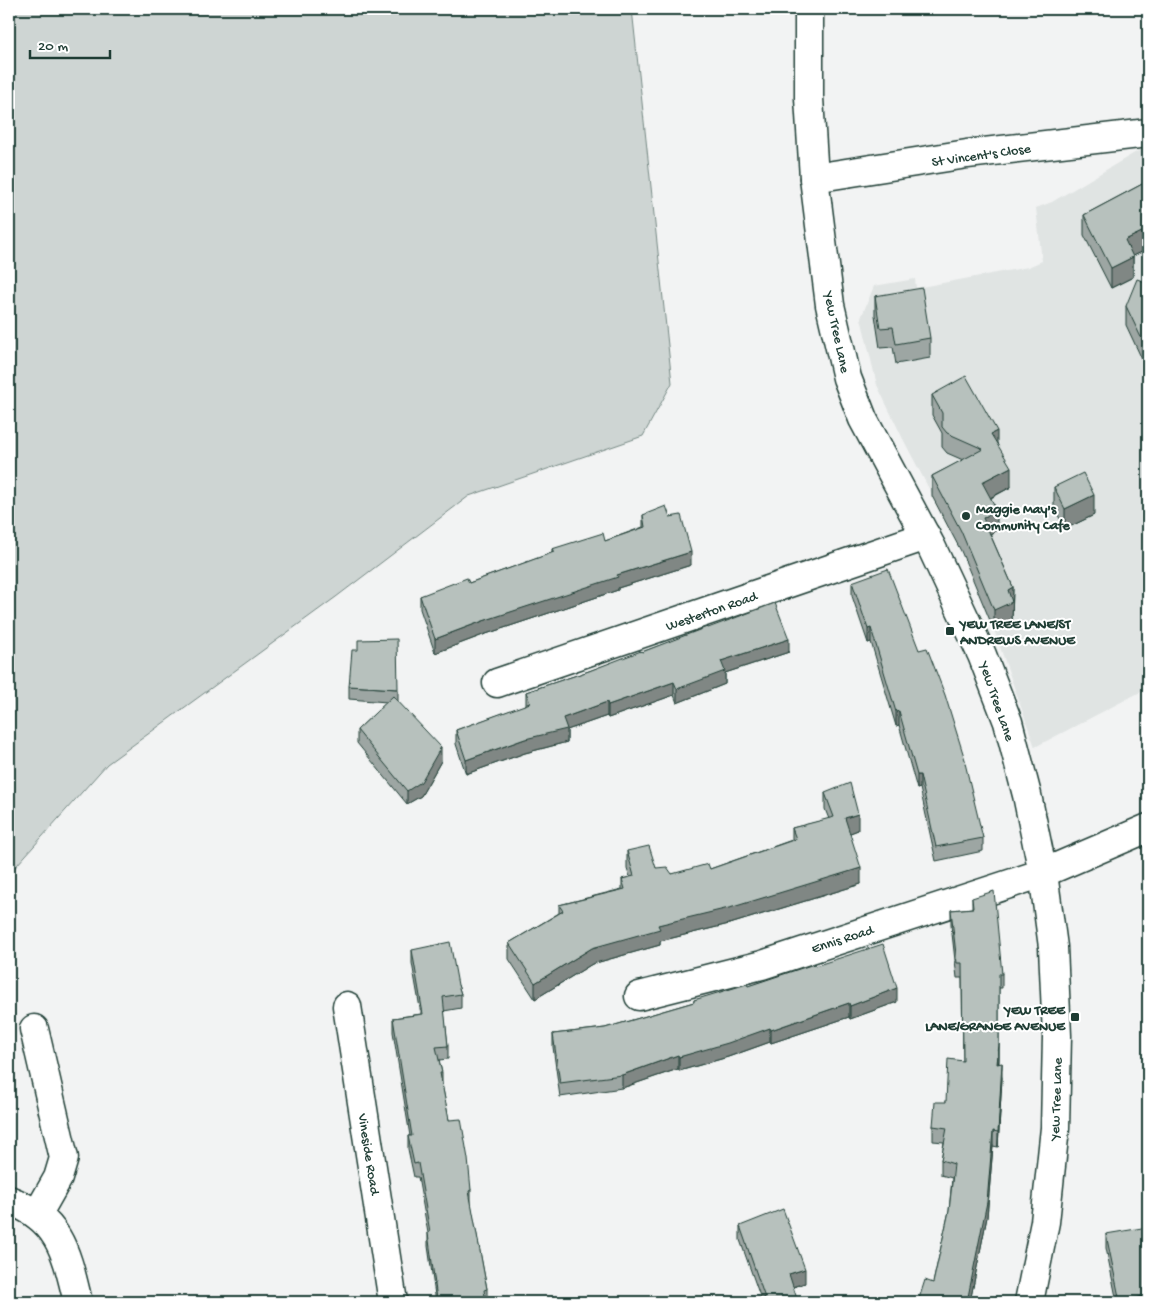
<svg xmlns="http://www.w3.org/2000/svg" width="1157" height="1311" font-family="'Gochi Hand',sans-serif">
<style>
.built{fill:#e0e4e3}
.green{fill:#ced5d3;stroke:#768984}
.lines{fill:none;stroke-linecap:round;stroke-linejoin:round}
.street-casing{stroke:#1f3d34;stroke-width:31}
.secondary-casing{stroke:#1f3d34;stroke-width:31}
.street{stroke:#fff;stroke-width:28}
.secondary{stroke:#fff;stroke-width:28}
.wall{fill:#9da6a3;stroke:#1f3d34}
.shaded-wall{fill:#808784;stroke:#1f3d34}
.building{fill:#b7c1bd;stroke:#1f3d34}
.poi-dot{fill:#1f3d34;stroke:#fff;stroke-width:2}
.labels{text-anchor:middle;stroke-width:4;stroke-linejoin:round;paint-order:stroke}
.street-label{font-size:14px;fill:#1f3d34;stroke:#fff}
.poi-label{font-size:14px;font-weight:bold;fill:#1f3d34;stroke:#fff;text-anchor:start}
</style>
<rect width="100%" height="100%" fill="#f2f3f3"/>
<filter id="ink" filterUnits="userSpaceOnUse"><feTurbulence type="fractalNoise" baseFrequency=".02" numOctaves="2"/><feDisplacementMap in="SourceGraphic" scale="10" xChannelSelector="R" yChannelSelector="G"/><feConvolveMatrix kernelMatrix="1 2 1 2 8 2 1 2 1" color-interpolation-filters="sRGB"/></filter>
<g filter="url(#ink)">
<polygon class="built" points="1148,145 1148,688 1035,747 994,630 961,550 903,439 877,385 861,318 874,286 915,279 916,288 1028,267 1042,261 1036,208 1052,202"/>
<polygon class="green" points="9,9 632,9 672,383 643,436 469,496 336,597 107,764 9,874"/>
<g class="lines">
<defs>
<g id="street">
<polyline points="814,178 967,154 1148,133"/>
<polyline points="497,683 926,536"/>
<polyline points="639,996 762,965 1043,873 1148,828"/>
<polyline points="347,1006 393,1302"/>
<polyline points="34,1029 64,1158 58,1178 37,1215"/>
<path d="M9 1200C61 1220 66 1253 78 1302"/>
</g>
<polyline id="secondary" points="809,9 809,98 814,178 830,305 847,378 863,419 931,546 982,655 1008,722 1027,795 1043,873 1053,947 1057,1036 1055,1128 1045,1222 1029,1302"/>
</defs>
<use href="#street" class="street-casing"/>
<use href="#secondary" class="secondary-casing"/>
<use href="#street" class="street"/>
<use href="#secondary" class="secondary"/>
</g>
<g class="wall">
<polygon points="1148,181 1148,249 1133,256 1133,277 1111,288 1084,235 1084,215"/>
<polygon points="1148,283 1148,372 1126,325 1126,306"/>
<polygon points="875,296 930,338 930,358 896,364 893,347 880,348 875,315"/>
<polygon points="932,395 997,443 1011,487 991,498 997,530 990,534 1013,587 1012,622 994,630 961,551 932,496 932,476 963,460 947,453 942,447 942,433 932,415"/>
<polygon points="1054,487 1094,515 1065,529 1054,507"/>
<polygon points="643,515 670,517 691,565 618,588 618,590 483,635 435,653 420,609 420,596 469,583 552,553 552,549 605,541 643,527"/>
<polygon points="852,582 919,650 983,838 983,851 936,861 920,788 917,789 899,725 896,726 871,642 868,643 852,596"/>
<polygon points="708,628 789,652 725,673 725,684 677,703 674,695 608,718 607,716 567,730 567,742 525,753 466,774 456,744 456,730 526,705 526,692 589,671"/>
<polygon points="349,686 398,689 398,702 441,761 421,796 407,804 357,743 357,730 387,702 349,699"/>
<polygon points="825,793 858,830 850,833 861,884 733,923 660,941 660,945 592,964 535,999 509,959 509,943 559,913 559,905 622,889 622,879 630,877 627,868 627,851 656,868 672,874 710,869 792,840 792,828 829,819 825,809"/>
<polygon points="972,898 1002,974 1002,988 999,988 999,1064 1002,1078 998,1147 993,1146 987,1217 970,1302 918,1302 933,1283 949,1211 952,1178 941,1175 941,1160 944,1142 933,1141 933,1126 946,1102 963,1061 962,978 957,978 951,925 951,910 972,908"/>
<polygon points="412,950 458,985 461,994 461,1008 444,1011 448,1046 448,1059 439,1060 442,1073 442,1084 449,1120 471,1190 471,1204 487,1289 487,1302 436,1302 428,1246 428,1233 418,1177 414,1177 408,1149 408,1136 410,1136 393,1032 393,1018 421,1014 412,963"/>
<polygon points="815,966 897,1002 850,1019 849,1017 771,1043 770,1042 728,1057 679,1071 678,1069 622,1088 560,1097 553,1047 553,1034 605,1028 694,1002 694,1000 748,986"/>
<polygon points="740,1226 805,1283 761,1299 740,1240"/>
<polygon points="1106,1234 1148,1302 1117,1302 1106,1248"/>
</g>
<g class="shaded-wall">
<polygon points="1148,229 1148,249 1125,260 1125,240"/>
<polygon points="1133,257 1133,277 1111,288 1111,268"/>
<polygon points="997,431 997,451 991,434"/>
<polygon points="1011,467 1011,487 982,502 982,482"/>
<polygon points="1094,495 1094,515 1065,529 1065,509"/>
<polygon points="997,510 997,530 983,538 983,518"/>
<polygon points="691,552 691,565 618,588 618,590 483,635 435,653 435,639 483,621 617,575"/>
<polygon points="1013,587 1012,622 994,630 994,610 1008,590"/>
<polygon points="871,628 871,642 868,643 868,629"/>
<polygon points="789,639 789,652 725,673 725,684 677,703 677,689 721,661"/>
<polygon points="674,682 674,695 608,718 608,705"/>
<polygon points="607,702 607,716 567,730 567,742 525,753 466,774 466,760 525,739 563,718"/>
<polygon points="899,711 899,725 896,726 896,712"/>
<polygon points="441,747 441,761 421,796 407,804 407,791"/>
<polygon points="917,775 920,775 920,788 917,789"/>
<polygon points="858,814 858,830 845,835 845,818"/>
<polygon points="861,868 861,884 733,923 660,941 660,945 592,964 535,999 535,983 592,948 658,925"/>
<polygon points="897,988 897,1002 850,1019 850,1006"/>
<polygon points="849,1003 849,1017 771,1043 771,1030"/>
<polygon points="770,1028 770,1042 728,1057 679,1071 679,1057"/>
<polygon points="999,1044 999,1059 997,1079 997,1064"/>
<polygon points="678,1055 678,1069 622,1088 622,1075"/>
<polygon points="1002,1063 1002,1078 998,1147 998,1132"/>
<polygon points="993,1131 993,1146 987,1217 970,1302 967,1302"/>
<polygon points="805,1269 805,1283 789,1288 789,1274"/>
<polygon points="1148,1294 1148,1302 1124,1302"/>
</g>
<g class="building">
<polygon points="1148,181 1148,229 1125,240 1133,257 1111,268 1084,215"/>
<polygon points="1137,279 1148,283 1148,352 1126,306"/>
<polygon points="922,288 930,338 896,344 893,327 880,328 875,296"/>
<polygon points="966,376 997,431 991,434 1011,467 982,482 997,510 983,518 1013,587 1008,590 1012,602 994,610 961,531 932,476 983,449 947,433 942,427 942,413 932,395"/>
<polygon points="1083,473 1094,495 1065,509 1054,487"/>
<polygon points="666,506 670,517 681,515 691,552 617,575 618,577 483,621 435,639 420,596 467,578 469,583 554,552 552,549 603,533 605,541 645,527 643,515"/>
<polygon points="888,569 919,650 927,648 945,695 966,763 965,763 983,838 936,847 920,775 917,775 899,711 896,712 871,628 868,629 852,582"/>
<polygon points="775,603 789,639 721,661 725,671 677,689 674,682 608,705 607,702 563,718 567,729 525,739 466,760 456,730 530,703 526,692 589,671 641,651 642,652 707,627 708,628"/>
<polygon points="397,639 398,689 349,686 352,650 358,650 358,640"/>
<polygon points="393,696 441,747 421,782 407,791 357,730"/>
<polygon points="850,783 858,814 845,818 861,868 733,907 658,925 660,929 592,948 535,983 509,943 563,911 559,905 625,889 622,879 634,876 627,851 649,846 656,868 667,867 672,874 708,864 710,869 796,839 792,828 834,817 825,793"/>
<polygon points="994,891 1002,974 999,974 999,1044 997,1064 1002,1063 998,1132 993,1131 987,1202 967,1302 918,1302 925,1280 933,1283 949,1211 954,1164 941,1160 947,1128 933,1126 935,1102 946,1102 948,1059 963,1061 962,963 957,963 951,910 973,908 972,898"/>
<polygon points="450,942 458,985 461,994 443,997 448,1046 436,1047 442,1073 440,1073 449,1120 461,1119 468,1159 471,1190 469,1191 487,1289 484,1290 486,1302 440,1302 439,1298 437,1299 428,1233 430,1232 418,1163 414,1164 408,1136 412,1136 393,1018 423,1014 412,950"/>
<polygon points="883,944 897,988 850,1006 849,1003 771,1030 770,1028 728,1043 679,1057 678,1055 622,1075 560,1083 553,1034 605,1028 694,1002 694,1000 747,984 748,986 814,964 815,966"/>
<polygon points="783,1209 805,1269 789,1274 798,1302 753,1302 765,1298 740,1226"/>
<polygon points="1148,1227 1148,1294 1124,1302 1120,1302 1106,1234"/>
</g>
</g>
<g class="poi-dot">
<circle cx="966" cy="516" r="5"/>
<rect x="945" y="626" width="10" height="10" rx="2.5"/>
<rect x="1070" y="1012" width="10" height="10" rx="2.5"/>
</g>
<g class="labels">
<g class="street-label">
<text transform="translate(981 154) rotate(-8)" y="5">St Vincent's Close</text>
<text transform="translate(838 332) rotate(78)" y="5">Yew Tree Lane</text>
<text transform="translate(711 610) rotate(-19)" y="5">Westerton Road</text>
<text transform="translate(998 701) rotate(71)" y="5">Yew Tree Lane</text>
<text transform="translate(842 938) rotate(-18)" y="5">Ennis Road</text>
<text transform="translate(1055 1099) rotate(-88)" y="5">Yew Tree Lane</text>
<text transform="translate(370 1154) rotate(81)" y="5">Vineside Road</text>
</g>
<g class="poi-label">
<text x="976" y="513">Maggie May's<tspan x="976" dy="16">Community Cafe</tspan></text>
<text x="960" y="628">YEW TREE LANE/ST<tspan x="960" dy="16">ANDREWS AVENUE</tspan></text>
<text x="1065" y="1014" text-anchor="end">YEW TREE<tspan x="1065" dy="16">LANE/GRANGE AVENUE</tspan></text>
</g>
</g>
<rect width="1157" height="1311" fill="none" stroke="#fff" stroke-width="30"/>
<rect x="15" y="15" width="1127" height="1281" fill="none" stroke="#1f3d34" stroke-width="2" filter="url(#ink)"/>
<path d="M30 50v8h80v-8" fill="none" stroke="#1f3d34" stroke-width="2.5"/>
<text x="38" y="50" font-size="15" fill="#1f3d34" stroke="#ffffff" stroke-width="4" paint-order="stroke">20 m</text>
</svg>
